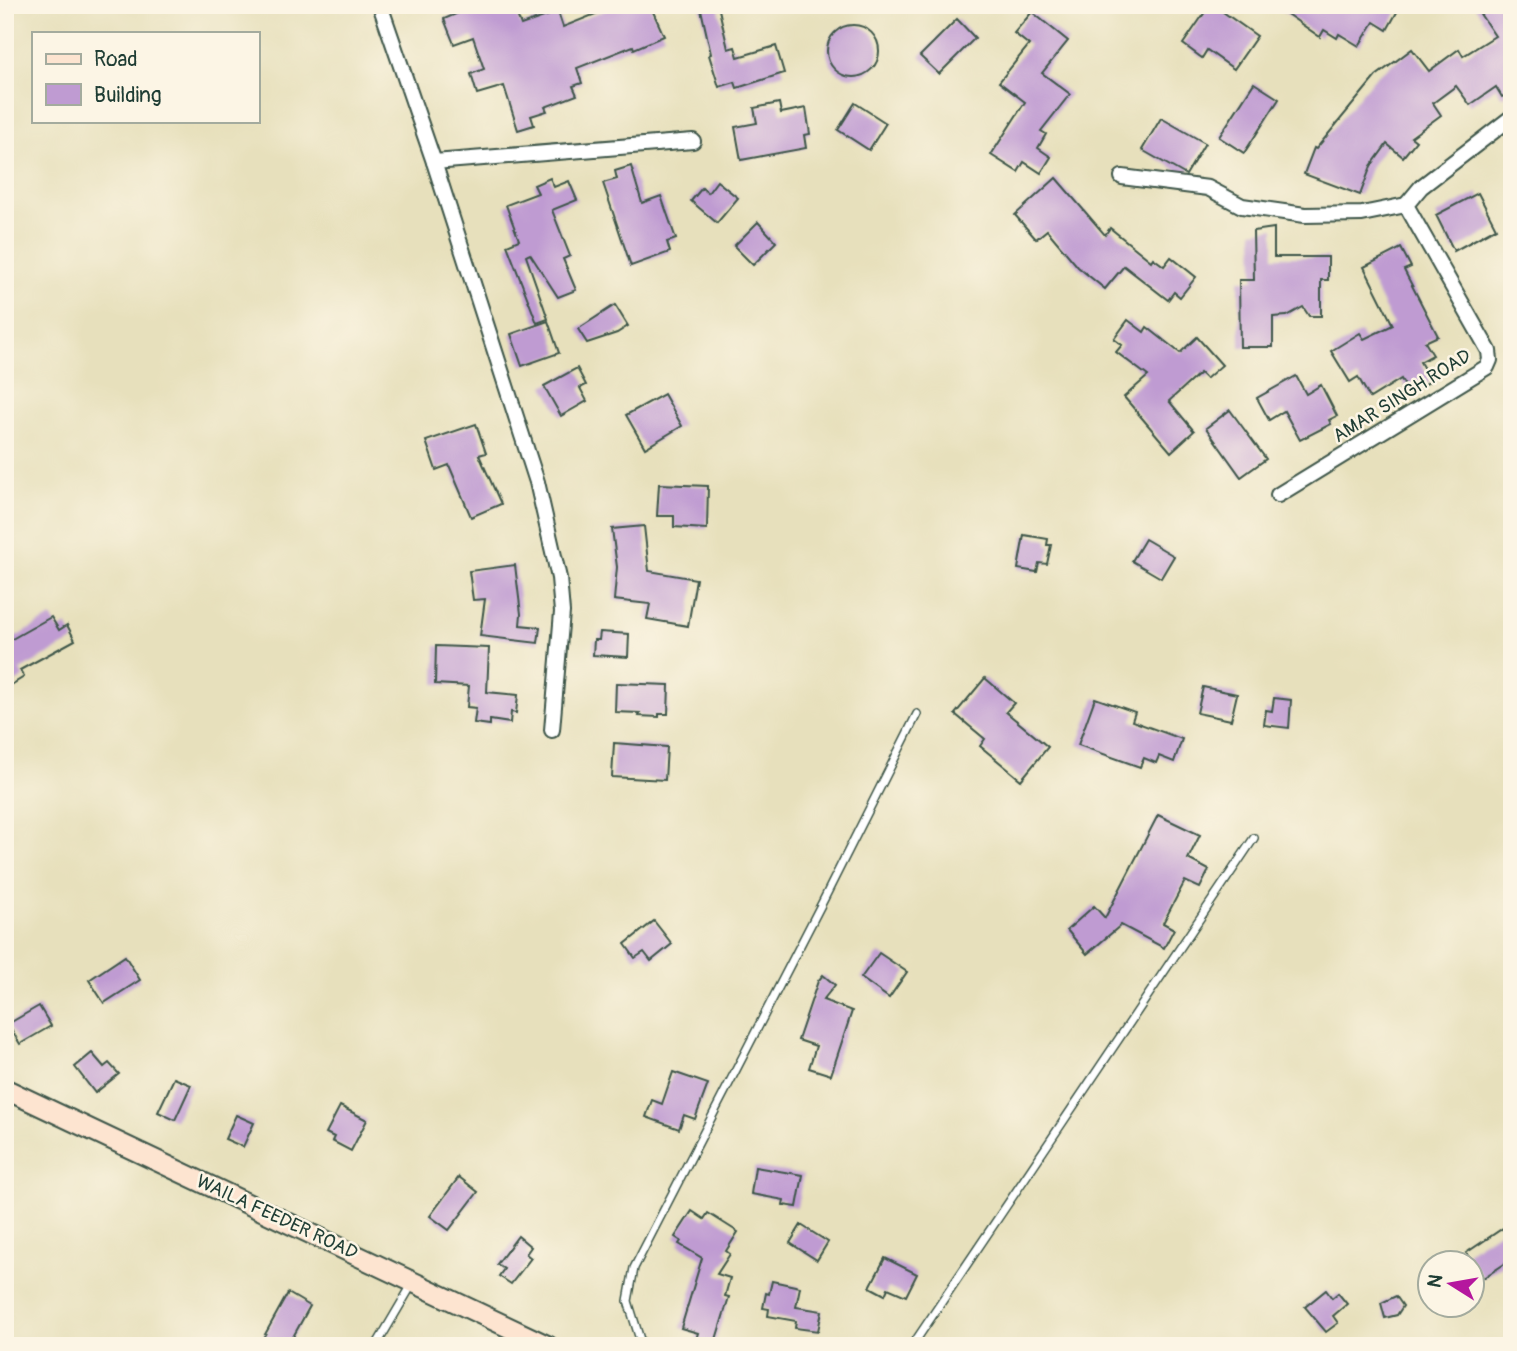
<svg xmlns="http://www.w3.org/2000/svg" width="1517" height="1351" font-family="Pangolin,sans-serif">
	<rect width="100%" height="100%" fill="#fcf5e5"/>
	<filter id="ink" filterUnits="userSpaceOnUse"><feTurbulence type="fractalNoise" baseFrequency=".0143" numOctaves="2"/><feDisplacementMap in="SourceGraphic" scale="14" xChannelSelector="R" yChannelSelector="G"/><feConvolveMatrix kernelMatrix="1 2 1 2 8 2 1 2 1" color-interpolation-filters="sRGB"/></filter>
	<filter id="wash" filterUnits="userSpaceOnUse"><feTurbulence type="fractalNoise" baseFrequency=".00686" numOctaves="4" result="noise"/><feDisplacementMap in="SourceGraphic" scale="28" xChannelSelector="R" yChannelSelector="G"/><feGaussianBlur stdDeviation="1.57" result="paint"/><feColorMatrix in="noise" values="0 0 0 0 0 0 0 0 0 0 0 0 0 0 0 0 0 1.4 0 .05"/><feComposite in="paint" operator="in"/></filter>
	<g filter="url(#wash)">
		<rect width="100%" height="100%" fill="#e7e0bc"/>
		<g id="blocks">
			<g fill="#bf9bd2">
				<path d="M477,5H513L521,25L558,12L563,27L618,5H650L664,36L634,49L633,46L577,68L582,83L573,86L577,95L545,107L547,111L531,116L534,125L518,130L504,86L477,94L471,74L484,69L473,37L454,44L444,19Z"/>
				<path d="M700,5H718L728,49L735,47L738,57L776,46L784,73L737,88L735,82L719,87L709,55L711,54Z"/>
				<path d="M1210,5H1213L1257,36L1234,69L1207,50L1202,58L1183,44Z"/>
				<path d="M1274,5H1304L1312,11L1316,5H1401L1387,30L1374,22L1359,46L1339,34L1337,38L1324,30L1320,37Z"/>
				<path d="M1474,5H1512V91L1502,97L1496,87L1470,105L1456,86L1433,103L1441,115L1411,137L1416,141L1403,157L1387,144L1371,166L1360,195L1304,174L1314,148L1316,149L1376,76L1412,49L1429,71L1459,49L1463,56L1495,36Z"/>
				<path d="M1032,12L1068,41L1042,73L1070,94L1041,131L1046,134L1038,148L1051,157L1041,173L1024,162L1018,172L991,155L1025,102L999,82L1029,45L1014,33Z"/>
				<path d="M957,19L975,38L939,74L920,56Z"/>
				<circle cx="853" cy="51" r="26"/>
				<path d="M1254,83L1279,99L1244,153L1219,137Z"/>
				<path d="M779,103L781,113L806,108L810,134L804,135L806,148L741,160L735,127L757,123L754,108Z"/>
				<path d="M855,103L886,123L869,150L838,130Z"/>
				<path d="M1161,118L1205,143L1186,175L1142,150Z"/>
				<path d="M631,166L642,203L661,196L676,239L667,242L670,252L631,266L603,183L617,179L615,171Z"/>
				<path d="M550,178L554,187L569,181L577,200L552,210L570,256L563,259L576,290L558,297L530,254L526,256L548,319L537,323L507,245L519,240L506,205L538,193L534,185Z"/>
				<path d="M1056,178L1105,235L1110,228L1151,261L1153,258L1164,266L1171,257L1196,277L1180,297L1174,292L1168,300L1124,266L1105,289L1078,267L1047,230L1036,239L1015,215Z"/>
				<path d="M717,181L738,198L717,223L691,201L702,188L708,193Z"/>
				<path d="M1478,193L1496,228L1454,251L1436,215Z"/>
				<path d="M758,222L776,242L753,265L734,246Z"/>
				<path d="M1274,228V257H1328V280H1321V316H1309L1303,307L1287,316L1273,317V347H1240L1239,280H1254L1253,231Z"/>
				<path d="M1401,248L1411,267L1404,270L1438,336L1425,342L1433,355L1420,362L1431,381L1409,393L1401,379L1370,398L1358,377L1350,382L1331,351L1360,333L1364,339L1393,325L1364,267Z"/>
				<path d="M615,305L628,326L617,333L587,343L578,329Z"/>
				<path d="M1128,320L1144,332L1147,327L1180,353L1197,337L1222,365L1206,379L1200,373L1169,401L1194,431L1171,452L1124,397L1148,376L1116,352L1122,345L1114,339Z"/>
				<path d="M548,321L559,353L522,366L511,334Z"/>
				<path d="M577,368L586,385L580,388L587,401L561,416L544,386Z"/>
				<path d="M1296,376L1306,394L1321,385L1337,416L1329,420L1331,424L1300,440L1284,411L1269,420L1257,398Z"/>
				<path d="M664,394L682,426L645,448L626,415Z"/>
				<path d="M1230,410L1266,459L1241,477L1206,428Z"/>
				<path d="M476,424L486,453L479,455L501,504L471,517L449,465L436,470L426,441Z"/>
				<path d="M659,484L708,486L707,529L674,527V516H657Z"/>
				<path d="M644,526L649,571L696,579L688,626L647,619L650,604L614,600L617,567L612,529Z"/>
				<path d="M1024,535L1048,539L1047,545H1051L1047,564L1039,563L1037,572L1018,569Z"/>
				<path d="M1145,539L1174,556L1161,578L1132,561Z"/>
				<path d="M515,565L521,614L520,625L540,627L538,643L480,636L485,599L473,600L469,571Z"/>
				<path d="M51,617L59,630L67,625L75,640L20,670L24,677L11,685L7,678L5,679V643Z"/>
				<path d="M600,632L629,634L628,657L593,655L594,640H599Z"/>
				<path d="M436,646L489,648L487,692L518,695L516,713L511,712L510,723L490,720V725L474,723L476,708L467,707L469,686L435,684Z"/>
				<path d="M985,678L1014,703L1006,712L1048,747L1021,780L980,746L985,739L955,714Z"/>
				<path d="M616,683L669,685L668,714H659V717L639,716L640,713L615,712Z"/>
				<path d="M1203,687L1237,694L1231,720L1197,713Z"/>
				<path d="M1095,698L1135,712L1132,721L1182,739L1174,762L1159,756L1156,763L1144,758L1140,767L1078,745Z"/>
				<path d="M1274,698L1291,700L1289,728L1264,725L1266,710L1272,711Z"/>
				<path d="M614,743L667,747L665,780L612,777Z"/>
				<path d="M1158,815L1200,835L1188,859L1209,870L1200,888L1185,881L1163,923L1174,929L1164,948L1121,925L1087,954L1067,930L1094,906L1105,918Z"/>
				<path d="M654,921L672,944L651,961L644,952L635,958L625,944Z"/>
				<path d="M879,953L907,972L889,998L861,978Z"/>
				<path d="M125,956L140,980L104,1003L89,980Z"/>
				<path d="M823,975L835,985L823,1000L852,1011L831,1075L809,1068L816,1046L798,1040L818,981Z"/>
				<path d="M39,1006L51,1026L20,1044L8,1024Z"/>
				<path d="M92,1053L104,1067L109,1063L119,1074L95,1093L75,1067Z"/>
				<path d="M673,1072L708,1084L695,1119L684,1115L679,1129L646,1117L652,1100L662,1104Z"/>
				<path d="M174,1078L191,1085L175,1120L158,1112Z"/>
				<path d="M340,1106L367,1120L351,1151L332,1141L334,1137L326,1133Z"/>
				<path d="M236,1115L254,1123L243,1147L225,1139Z"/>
				<path d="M755,1167L803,1175L797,1207L783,1205L784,1200L751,1194Z"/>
				<path d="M459,1177L478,1192L449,1230L430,1216Z"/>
				<path d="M692,1211L704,1219L708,1213L738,1232L726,1251L730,1254L717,1274L730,1278L725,1296L729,1297L714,1346H694L698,1333L681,1328L702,1258L679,1244L681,1241L675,1237Z"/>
				<path d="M1512,1222V1259L1483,1278L1466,1253Z"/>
				<path d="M801,1225L828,1242L817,1260L790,1243Z"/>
				<path d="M518,1236L531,1247L526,1254L531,1258L511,1284L499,1276L504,1269L497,1264Z"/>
				<path d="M885,1258L917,1274L906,1296L888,1288L885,1295L870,1287Z"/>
				<path d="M772,1281L800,1287L796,1307L822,1311L818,1331L795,1328L796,1321L768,1316L769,1309L763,1308L766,1293L769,1294Z"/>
				<path d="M1326,1290L1332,1298L1338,1293L1347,1304L1333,1316L1338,1323L1326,1332L1305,1307Z"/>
				<path d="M288,1293L310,1306L288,1346H277L263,1338Z"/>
				<path d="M1396,1296L1403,1306L1397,1315L1385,1318L1381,1303Z"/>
			</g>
		</g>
	</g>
	<g filter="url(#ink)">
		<use href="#blocks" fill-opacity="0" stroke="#3d5548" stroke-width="2"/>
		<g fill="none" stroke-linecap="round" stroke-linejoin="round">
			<g stroke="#3d5548" stroke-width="10">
				<g id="lane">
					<path d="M376,1346L413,1283"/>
					<path d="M642,1346L628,1301L634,1268L824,899L917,714"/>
					<path d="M912,1346L1254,838"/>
				</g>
			</g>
			<g stroke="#3d5548" stroke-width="18">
				<g id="street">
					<path d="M380,5L434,162L537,482L559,578L562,612L552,730"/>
					<path d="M434,162L693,141"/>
					<path d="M1122,177L1208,188L1242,206L1305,215L1362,214L1406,205"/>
					<path d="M1278,495L1487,367L1490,360L1489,351L1406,205L1421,187L1512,117"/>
				</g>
			</g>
			<g stroke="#3d5548" stroke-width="23">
				<path id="secondary" d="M5,1089L548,1346"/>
			</g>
			<use href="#lane" stroke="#fff" stroke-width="7"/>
			<use href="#street" stroke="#fff" stroke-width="14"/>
			<use href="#secondary" stroke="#fde4d0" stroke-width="19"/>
		</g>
	</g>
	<g text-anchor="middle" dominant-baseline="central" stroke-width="5" stroke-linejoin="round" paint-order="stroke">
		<g font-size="19" fill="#1f3d34" stroke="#fcf5e5">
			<text transform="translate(1402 396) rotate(-32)">AMAR SINGH ROAD</text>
			<text transform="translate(277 1217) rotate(25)">WAILA FEEDER ROAD</text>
		</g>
	</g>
	<rect width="1517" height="1351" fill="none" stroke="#fcf5e5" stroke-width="28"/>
	<rect x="32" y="32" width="228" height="91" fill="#fcf5e5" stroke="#a4ab9e" stroke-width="2"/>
	<rect x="46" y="54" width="35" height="10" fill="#fde4d0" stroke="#a4ab9e" stroke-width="2"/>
	<text x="94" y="66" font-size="21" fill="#1f3d34">Road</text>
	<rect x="46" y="84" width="35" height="21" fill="#bf9bd2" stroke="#a4ab9e" stroke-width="2"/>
	<text x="94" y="102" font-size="21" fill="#1f3d34">Building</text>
	<g transform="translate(1451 1284) rotate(281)"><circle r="33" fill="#fcf5e5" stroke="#a4ab9e" stroke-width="2"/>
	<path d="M0-5L12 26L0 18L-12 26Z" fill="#b5179e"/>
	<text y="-10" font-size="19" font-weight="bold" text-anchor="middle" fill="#1f3d34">N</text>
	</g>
</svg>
